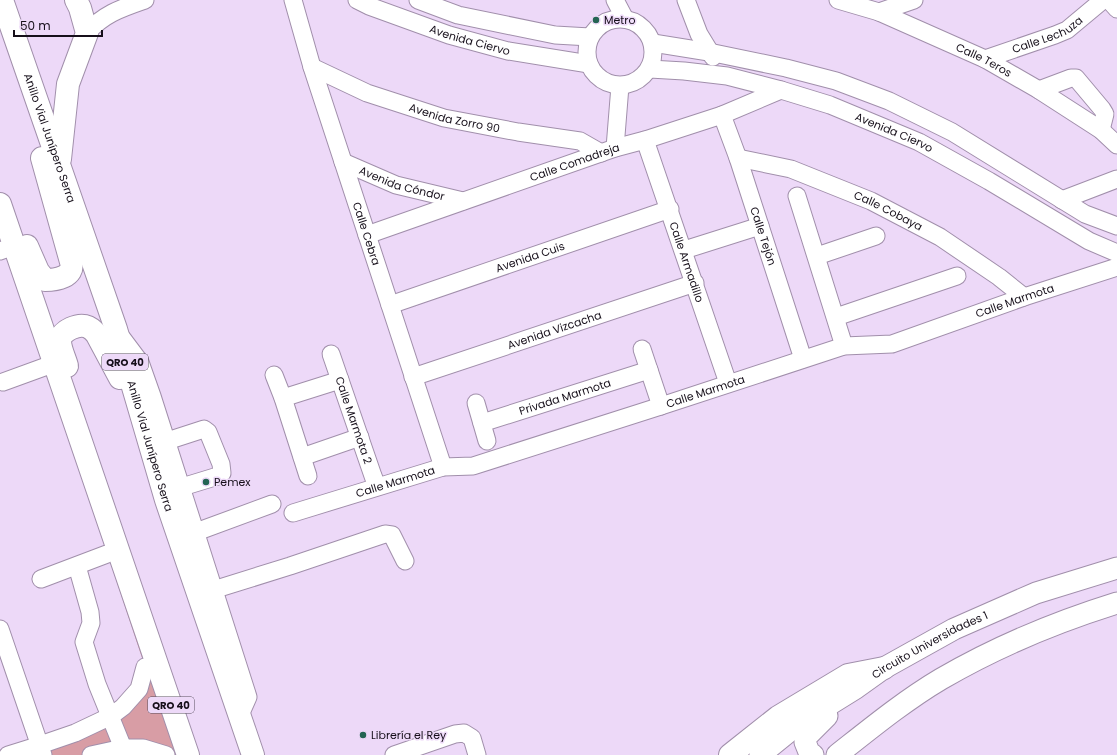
<svg xmlns="http://www.w3.org/2000/svg" width="1117" height="755" font-family="Poppins,sans-serif">
	<rect width="100%" height="100%" fill="#edd9f8"/>
	<path fill="#d89da5" d="M64,423L188,755H8L111,716L145,667Z"/>
	<g fill="none" stroke-linecap="round" stroke-linejoin="round">
		<g stroke="#a18fab" stroke-width="19">
			<g id="minor">
				<path id="s1" d="M293,0L312,67L443,467"/>
				<path id="s2" d="M357,0L369,6L449,35L508,51L589,64"/>
				<path d="M418,0L458,15L555,35L590,37"/>
				<path d="M615,0L625,19"/>
				<path d="M686,0L699,34L713,57"/>
				<path id="s3" d="M838,0L879,12L985,59L1039,90L1101,130L1117,145"/>
				<path d="M1109,0L1117,9"/>
				<path d="M879,12L914,0"/>
				<circle cx="620" cy="52" r="33"/>
				<path d="M87,33C103,14 122,8 145,0"/>
				<path d="M653,43L709,52L786,68L836,81L889,101L952,132L1085,214L1117,226"/>
				<path id="s4" d="M985,59L1055,35L1067,30L1103,0"/>
				<path id="s5" d="M312,67L367,93L444,118L518,132L580,141L601,153"/>
				<path id="s6" d="M650,69L684,71L727,76L781,90L830,105L919,142L989,181L1089,241L1117,253"/>
				<path d="M1039,90L1071,78H1076L1102,109L1105,114L1101,130"/>
				<path id="s7" d="M722,115L738,158L803,359"/>
				<path id="s8" d="M645,140L728,383"/>
				<path d="M615,148L620,86"/>
				<path id="s9" d="M738,158L791,169L871,201L940,237L999,277L1024,297"/>
				<path id="s10" d="M343,162L396,185L463,201"/>
				<path d="M797,196L844,346"/>
				<path d="M1062,200L1117,179"/>
				<path id="s11" d="M367,235L615,148L645,140L722,115L781,90"/>
				<path d="M684,250L760,226"/>
				<path d="M0,251L14,246"/>
				<path d="M817,256L876,236"/>
				<path id="s12" d="M390,305L670,209"/>
				<path d="M836,317L957,276"/>
				<path d="M122,338L140,362L152,396L248,697L240,715"/>
				<path d="M642,349L661,406"/>
				<path id="s13" d="M331,354L373,476L377,486"/>
				<path d="M274,375L283,398L308,476"/>
				<path id="s14" d="M413,377L695,283"/>
				<path d="M3,382L47,366"/>
				<path d="M283,398L340,380"/>
				<path d="M476,403L487,441"/>
				<path id="s15" d="M482,423L649,370"/>
				<path d="M167,441L204,429L208,432L221,464L222,473L218,476L182,487"/>
				<path d="M302,457L360,437"/>
				<path id="s16" d="M293,513L443,467L473,466L661,406L844,346L892,344L1024,297L1117,267"/>
				<path d="M196,532L272,504"/>
				<path d="M77,566L90,612L91,623L84,642L97,684L123,748"/>
				<path d="M41,579L107,554"/>
				<path d="M213,590L290,566L385,534L392,535L405,561"/>
				<path d="M0,629L43,755"/>
				<path d="M8,755L40,745L75,733L111,716L123,707L139,689L145,667"/>
				<path d="M91,755L123,748H143L166,755"/>
				<path d="M394,755L455,734L464,733L472,738L477,755"/>
			</g>
		</g>
		<g stroke="#a18fab" stroke-width="23">
			<g id="major">
				<path id="s17" d="M760,755L798,724L856,688L884,668L954,629L1036,593L1117,568"/>
				<path d="M813,755L809,752L805,742L807,736L827,716"/>
				<path d="M837,755C870,729 904,701 941,679C996,647 1056,622 1117,603"/>
			</g>
		</g>
		<g stroke="#a18fab" stroke-width="24">
			<g id="highway">
				<path id="s18" d="M2,0L116,329L166,500L253,755"/>
				<path d="M60,159L68,84L87,33L80,8L76,0"/>
				<path d="M0,204L188,755"/>
				<path d="M27,246L38,271L45,280C56,280 75,277 71,262L42,158"/>
				<path d="M67,366C65,358 60,349 60,341C61,330 79,323 88,327C92,329 95,332 97,335L120,378"/>
				<path d="M730,755L778,717L848,675L884,668"/>
			</g>
		</g>
		<use href="#minor" stroke="#fff" stroke-width="17"/>
		<use href="#major" stroke="#fff" stroke-width="21"/>
		<use href="#highway" stroke="#fff" stroke-width="22"/>
	</g>
	<g fill="#246453" stroke="#edd9f8" stroke-width="1.5">
		<circle cx="596" cy="20" r="4"/>
		<circle cx="206" cy="482" r="4"/>
		<circle cx="363" cy="735" r="4"/>
	</g>
	<g text-anchor="middle" dominant-baseline="central" stroke-width="3" stroke-linejoin="round" paint-order="stroke">
		<g fill="#edd9f8" stroke="#564c5d" stroke-width="1">
			<rect x="102" y="354" width="46" height="16" rx="3"/>
			<rect x="148" y="697" width="46" height="16" rx="3"/>
		</g>
		<g font-size="10" font-weight="bold" fill="#160f1a">
			<text x="125" y="362">QRO 40</text>
			<text x="171" y="705">QRO 40</text>
		</g>
		<g font-size="11" fill="#160f1a" stroke="#edd9f8" text-anchor="start">
			<text x="604" y="20">Metro</text>
			<text x="214" y="482">Pemex</text>
			<text x="371" y="735">Librería el Rey</text>
		</g>
		<g font-size="11" fill="#160f1a" stroke="#edd9f8">
			<text stroke="none"><textPath href="#s4" startOffset="67">Calle Lechuza</textPath></text>
			<text stroke="none"><textPath href="#s2" startOffset="120">Avenida Ciervo</textPath></text>
			<text stroke="none"><textPath href="#s3" startOffset="158">Calle Teros</textPath></text>
			<text stroke="none"><textPath href="#s5" startOffset="152">Avenida Zorro 90</textPath></text>
			<text stroke="none"><textPath href="#s6" startOffset="254">Avenida Ciervo</textPath></text>
			<text stroke="none"><textPath href="#s18" startOffset="146">Anillo Vial Junípero Serra</textPath></text>
			<text stroke="none"><textPath href="#s11" startOffset="220">Calle Comadreja</textPath></text>
			<text stroke="none"><textPath href="#s10" startOffset="63">Avenida Cóndor</textPath></text>
			<text stroke="none"><textPath href="#s9" startOffset="160">Calle Cobaya</textPath></text>
			<text stroke="none"><textPath href="#s1" startOffset="245">Calle Cebra</textPath></text>
			<text stroke="none"><textPath href="#s7" startOffset="128">Calle Tejón</textPath></text>
			<text stroke="none"><textPath href="#s12" startOffset="148">Avenida Cuis</textPath></text>
			<text stroke="none"><textPath href="#s8" startOffset="129">Calle Armadillo</textPath></text>
			<text stroke="none"><textPath href="#s16" startOffset="755">Calle Marmota</textPath></text>
			<text stroke="none"><textPath href="#s14" startOffset="149">Avenida Vizcacha</textPath></text>
			<text stroke="none"><textPath href="#s16" startOffset="431">Calle Marmota</textPath></text>
			<text stroke="none"><textPath href="#s15" startOffset="87">Privada Marmota</textPath></text>
			<text stroke="none"><textPath href="#s13" startOffset="70">Calle Marmota 2</textPath></text>
			<text stroke="none"><textPath href="#s18" startOffset="470">Anillo Vial Junípero Serra</textPath></text>
			<text stroke="none"><textPath href="#s16" startOffset="107">Calle Marmota</textPath></text>
			<text stroke="none"><textPath href="#s17" startOffset="203">Circuito Universidades 1</textPath></text>
		</g>
	</g>
	<path d="M14 30v6h88v-6" fill="none" stroke="#160f1a" stroke-width="2"/>
	<text x="20" y="30" font-size="12" fill="#160f1a" stroke="#edd9f8" stroke-width="3" paint-order="stroke">50 m</text>
</svg>
